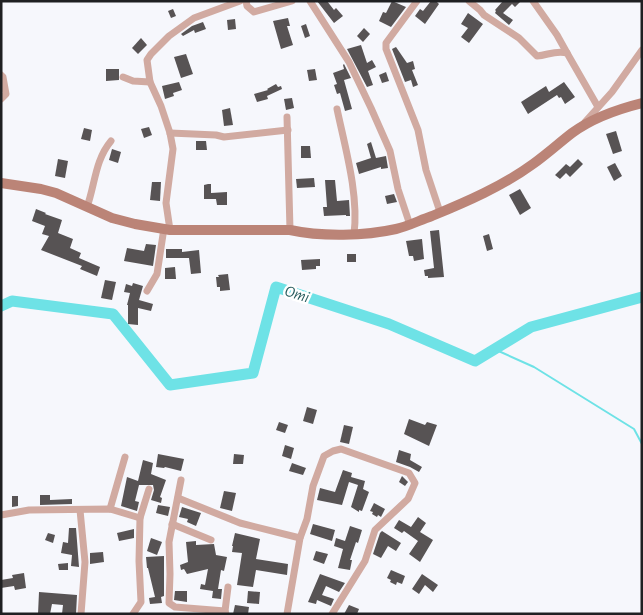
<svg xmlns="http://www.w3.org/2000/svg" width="643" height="615" font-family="'Alegreya Sans',sans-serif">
	<rect width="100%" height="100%" fill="#f6f7fc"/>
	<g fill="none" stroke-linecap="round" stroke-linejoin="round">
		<path stroke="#6ee2e6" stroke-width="2" d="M494,349L534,367L634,429L642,444"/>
		<path stroke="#6ee2e6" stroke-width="11" d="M1,306L12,301L113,314L170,385L253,373L276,287L389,324L475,361L531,327L642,297"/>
	</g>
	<g fill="#575354">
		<path d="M317,1H327L334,10L336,8L343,16L334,23Z"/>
		<path d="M392,1L406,7L391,27L379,21L383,12L386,13Z"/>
		<path d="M431,1H436L439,4L425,24L415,16L420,9L423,11Z"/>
		<path d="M503,1H521L515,7L512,4L503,13L513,20L509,25L495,13L496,11L495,10Z"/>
		<path d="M173,9L176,16L171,18L168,11Z"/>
		<path d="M468,13L483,24L469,43L461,37L468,28L461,24Z"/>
		<path d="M288,18L290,26H287L293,45L281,49L273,21Z"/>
		<path d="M235,19L236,29L228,30L227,20Z"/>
		<path d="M203,22L206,29L195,33L194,30L183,36L181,34L192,26Z"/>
		<path d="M306,24L310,36L305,38L301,26Z"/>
		<path d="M364,28L370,34L363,42L357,36Z"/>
		<path d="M141,38L147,45L138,54L132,48Z"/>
		<path d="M361,45L367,63L372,60L376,67L368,71L373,85L367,87L347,49Z"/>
		<path d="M396,47L407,63L413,61L415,69L412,70L418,85L413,87L411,80L405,82L392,49Z"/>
		<path d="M186,54L193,74L181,78L174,57Z"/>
		<path d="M344,64L351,78L344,80L352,109L345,111L340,93L337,94L334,85L337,84L333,73L344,69L343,65Z"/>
		<path d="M106,69H119V80L106,81Z"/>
		<path d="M315,69L317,80L309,81L307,70Z"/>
		<path d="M386,72L389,81L382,83L379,75Z"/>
		<path d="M179,82L182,90L173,93L174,96L165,99L162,86Z"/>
		<path d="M564,82L575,97L565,104L561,97L559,98L557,95L528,114L521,102L546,86L549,92Z"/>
		<path d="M276,84L278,87L281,86L282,89L267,96L268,99L257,102L254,94L268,90L267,89Z"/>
		<path d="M292,98L294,108L286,110L284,99Z"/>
		<path d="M230,108L233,125L224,126L222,110Z"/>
		<path d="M149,127L152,135L144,138L141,129Z"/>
		<path d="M84,128L92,130L90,141L81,139Z"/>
		<path d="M616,131L622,151L613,154L606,134Z"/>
		<path d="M196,141H206L207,150H196Z"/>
		<path d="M371,142L376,158L386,156L388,168L381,169V167L359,174L356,163L371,158L367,144Z"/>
		<path d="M301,146H310L311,158H301Z"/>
		<path d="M112,149L121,152L118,163L109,160Z"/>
		<path d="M58,159L68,161L65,178L55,176Z"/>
		<path d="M578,159L583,164L570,177L566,173L560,179L555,175L566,164L570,167Z"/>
		<path d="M615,163L622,176L614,181L607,167Z"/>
		<path d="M314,178L315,187L297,188L296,179Z"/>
		<path d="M325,180H335L337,201L349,200L350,216H346V215L324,216L323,207H327Z"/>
		<path d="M152,182H161L160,201L150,200Z"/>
		<path d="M208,184H211V193L227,192V205H217L216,199H204V185Z"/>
		<path d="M520,189L531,208L520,215L509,195Z"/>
		<path d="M394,194L397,202L387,204L385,196Z"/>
		<path d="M36,209L46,213L45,214L62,220L58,233L73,239L70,248L81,253L79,258L100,267L97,276L80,269L82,266L41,250L49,236L42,234L45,226L32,221Z"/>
		<path d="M439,230L444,277L428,278V276H425L424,270L434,268L430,231Z"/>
		<path d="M489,234L493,249L487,251L483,236Z"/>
		<path d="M422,239L424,259L414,261L413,256H409L406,241Z"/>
		<path d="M146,244L156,245L153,266L124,261L127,248L144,251Z"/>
		<path d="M166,249H182V252L199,250L201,273L191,274L189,258H166Z"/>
		<rect x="347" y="254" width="9" height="8"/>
		<path d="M320,259V266H316V269L302,270L301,260Z"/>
		<path d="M175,267L176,279H165V268Z"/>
		<path d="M228,274L230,290L220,291V287H217L216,277H219L218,275Z"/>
		<path d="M105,280L116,282L112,300L101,298Z"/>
		<path d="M133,283L143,286L139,300L153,304L151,311L138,308V325L128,324V305H127L130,293L124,292L126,284L132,286Z"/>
		<path d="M307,407L317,410L313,424L303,421Z"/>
		<path d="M409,419L425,425L427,422L437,425L429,446L404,434Z"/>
		<path d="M279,422L288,425L285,433L276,430Z"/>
		<path d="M344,425L353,427L349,444L340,442Z"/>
		<path d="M285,445L294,448L291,459L282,456Z"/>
		<path d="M399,450L411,454L410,460L422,467L419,472L410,467L396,462Z"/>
		<path d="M158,454L184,459L181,471L165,467L164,468L156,467Z"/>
		<path d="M234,454L244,455L243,464H233Z"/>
		<path d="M143,460L153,463L151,474L166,480L160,497L162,498L161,503L151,500L154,490L153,485H139L135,501L139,502L137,511L121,506L127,477L138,481Z"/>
		<path d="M292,463L306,468L303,475L289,471Z"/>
		<path d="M343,470L352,473L351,477L365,481L363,489L369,492L362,511L359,510V512L351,507L358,485L349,482L342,505L317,500L320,488L335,492Z"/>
		<path d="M402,476L408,482L405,486L399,482Z"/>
		<path d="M224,491L236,493L232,511L220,508Z"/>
		<path d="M40,495H50V500L72,499V504L40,505Z"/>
		<path d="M12,496H18V506L12,507Z"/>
		<path d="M374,503L385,509L381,517L378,515L377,517L372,514L373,512L370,511Z"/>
		<path d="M158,505L170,507L168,516L156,513Z"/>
		<path d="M182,507L201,513L196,526L187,522L188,519L179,517Z"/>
		<path d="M418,517L426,523L420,532L433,540L420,562L409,554L418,541L404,531L402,533L394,528L399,520L411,527Z"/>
		<path d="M313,524L335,530L332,541L310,534Z"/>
		<path d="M350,526L362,530L358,543L356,542L350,560H352L350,570L338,568L343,549L334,546L336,538L345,541Z"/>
		<path d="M69,528H76L79,567L71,566L72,555L61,553L63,542L68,543Z"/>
		<path d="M134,529V538L119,541L117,533Z"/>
		<path d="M382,531L401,543L396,551L388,546L381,558L373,554L380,533Z"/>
		<path d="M48,533L55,535L53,543L45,540Z"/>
		<path d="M235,533L260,539L256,559L288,564L287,575L256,570L253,587L237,585L242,553L232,552L233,546H232Z"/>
		<path d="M151,538L162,542L157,555L147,551Z"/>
		<path d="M196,541V545L214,544L216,555L227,557L224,571L221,570L218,589H222L221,599L212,598L213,591L200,589L201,584L205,585L208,569L187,574L184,569L181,570L180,565L188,562L186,542Z"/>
		<path d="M316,551L328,554L324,564L313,560Z"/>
		<path d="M103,552L104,562L90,564V553Z"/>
		<path d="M164,556V596L161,597L162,603L150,604L149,598L155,597L148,568H147L146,557Z"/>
		<path d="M68,563V570H59L58,564Z"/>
		<path d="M391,570L405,576L402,584L397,582L396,585L390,582L391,580L387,578Z"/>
		<path d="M24,573L26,588L15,590L14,586L1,588V580L13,578L12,575Z"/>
		<path d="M320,574L345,583L339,592L326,586L322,595L334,599L331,606L317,600L316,604L308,602Z"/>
		<path d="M422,574L438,585L433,592L425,585L419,594L412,589Z"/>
		<path d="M175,591H187V602L174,600Z"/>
		<path d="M248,591L260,592L259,604L247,603Z"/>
		<path d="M39,592L77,595L76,614H62L63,605L52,604L50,614H38Z"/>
		<path d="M235,605L249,607L248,614H233Z"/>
		<path d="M349,605L359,609L357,614H344Z"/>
	</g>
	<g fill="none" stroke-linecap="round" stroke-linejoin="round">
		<g stroke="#d1aaa1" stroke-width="7">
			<path d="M246,1L247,6L254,12L292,1"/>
			<path d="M310,1L349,62L371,108L390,151L398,189L410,225"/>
			<path d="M417,1L386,43V49L418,130L426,170L440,212"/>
			<path d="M469,1L480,10L484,15L519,38L537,56C548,55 556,50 567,53L598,107"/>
			<path d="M533,1L557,35L567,53"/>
			<path d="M1,75L3,77L6,94L1,99"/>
			<path d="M123,77L133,81L150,82"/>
			<path d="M337,109C345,147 359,195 354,234"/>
			<path d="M287,117L290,230"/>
			<path d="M585,122L612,92L642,50"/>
			<path d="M170,133L216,135L224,137L288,130"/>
			<path d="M87,207C95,185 95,160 111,141"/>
			<path d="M170,230L166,203L173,149L170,133L161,106L150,82L147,60L151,54L169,36L194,18L240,1"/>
			<path d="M147,291L157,274L164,228"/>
			<path d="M181,480L169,542L170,574L169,603L175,607L225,611L226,614"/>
			<path d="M178,498L240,523L300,538"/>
			<path d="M110,509L125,457"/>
			<path d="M80,510L85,562L81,614"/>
			<path d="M1,515L29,510L110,509L140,518"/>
			<path d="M172,524L211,540"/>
			<path d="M225,611L228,587"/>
			<path d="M133,614L141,602L139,561L140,518L149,489"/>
			<path d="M287,614L300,538L307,519L313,486L324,456L333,451L341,449L409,473L415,483L408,499L375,530L365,561L332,614"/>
		</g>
		<path stroke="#bb8477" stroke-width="10" d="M1,183L41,189L56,193L112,218L135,224L170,230H290C322,237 365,236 396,229C409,226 420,220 432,216C466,202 503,186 533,164C547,154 559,143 572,133C592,118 618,109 642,103"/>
	</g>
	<g text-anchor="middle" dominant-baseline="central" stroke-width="5" stroke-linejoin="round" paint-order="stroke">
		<g font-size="16" font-style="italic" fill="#285b5d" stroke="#fff">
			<text transform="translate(297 294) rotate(18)">Omi</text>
		</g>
	</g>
	<rect width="643" height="615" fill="none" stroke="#1f2022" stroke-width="5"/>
</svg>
